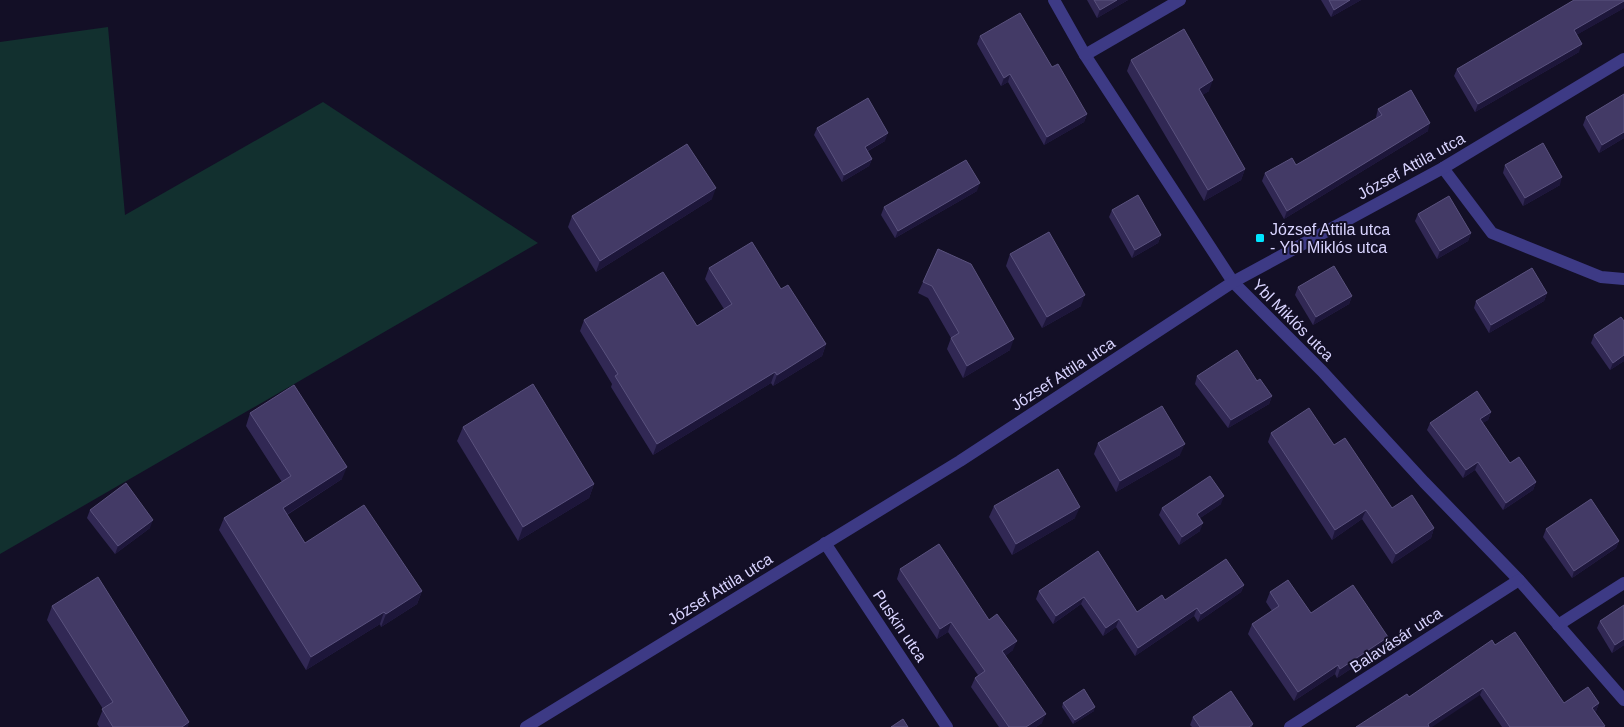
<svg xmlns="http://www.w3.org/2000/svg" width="1624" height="727" font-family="Arial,sans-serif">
	<rect width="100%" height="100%" fill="#130f26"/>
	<path fill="#12302f" d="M108,27L125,215L323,102L538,243L0,554V42Z"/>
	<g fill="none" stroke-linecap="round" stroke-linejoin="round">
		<g stroke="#3d3a85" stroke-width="12">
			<path d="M1054,0L1085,55L1233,282L1322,371L1424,482L1519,580L1624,700"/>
			<path d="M1085,55L1180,0"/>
			<path d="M1443,168L1492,233L1601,277L1624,279"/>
			<path d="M825,543L947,727"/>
			<path d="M1558,625L1624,583"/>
			<path d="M526,727L960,461L1233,282L1443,168L1624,59"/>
			<path d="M1290,727L1519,580"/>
		</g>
	</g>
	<g fill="#312854">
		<path d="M1087,0H1128L1097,18Z"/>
		<path d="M1321,0H1361L1331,17Z"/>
		<path d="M1624,8L1576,35L1579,52L1475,112L1454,76L1457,69Z"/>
		<path d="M980,36L1052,67L1087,114L1084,122L1044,145L1008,82L1001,86L977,44Z"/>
		<path d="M1131,60L1209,91L1202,95L1245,169L1241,180L1204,201L1127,71Z"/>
		<path d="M1624,94V138L1599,153L1583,125L1586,117Z"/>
		<path d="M1378,109L1428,131L1284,219L1262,181L1265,173L1296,165L1377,119L1376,117Z"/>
		<path d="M817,128L885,141L868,151L872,159L869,166L842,182L814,135Z"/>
		<path d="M1505,165L1560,185L1523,206L1503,173Z"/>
		<path d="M977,191L895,238L881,215L884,207Z"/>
		<path d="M712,199L596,272L568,227L572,216Z"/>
		<path d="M1112,210L1161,235L1158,243L1132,258L1109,217Z"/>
		<path d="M1418,214L1471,233L1468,241L1437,259L1415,221Z"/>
		<path d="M938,249L1010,350L963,378L947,349L951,338L928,298L918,293Z"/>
		<path d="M1010,254L1081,306L1042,328L1006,266Z"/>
		<path d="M709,268L781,289L826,344L822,356L773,386L771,383L653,455L611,387L612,384L580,331L584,320L697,326L724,309L705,279Z"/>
		<path d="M1298,287L1352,296L1349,304L1313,325L1295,295Z"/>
		<path d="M1547,293L1544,301L1489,333L1474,308L1476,301Z"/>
		<path d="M1594,335L1624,361L1610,370L1591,343Z"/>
		<path d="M1197,376L1257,381L1272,396L1269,404L1228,428L1195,384Z"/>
		<path d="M1491,412L1488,420L1482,423L1510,463L1536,482L1533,490L1503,510L1475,470L1463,478L1427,430L1430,423Z"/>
		<path d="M250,413L342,479L287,515L305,543L422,591L417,604L381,627L380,624L306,670L219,530L224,518L282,482L246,426Z"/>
		<path d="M463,427L594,484L589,498L518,541L457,441Z"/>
		<path d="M1271,433L1334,445L1392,508L1434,528L1431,538L1392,564L1362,519L1332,540L1268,442Z"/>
		<path d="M1098,443L1180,455L1116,492L1094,454Z"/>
		<path d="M1221,504L1200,518V531L1179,545L1159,515L1162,508Z"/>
		<path d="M994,506L1075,518L1012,555L989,517Z"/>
		<path d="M90,510L150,528L115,554L87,518Z"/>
		<path d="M1546,529L1619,541L1616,548L1572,578L1543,537Z"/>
		<path d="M1098,551L1137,612L1165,600L1244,585L1241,592L1198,622L1194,616L1135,656L1116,627L1103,636L1081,604L1053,624L1036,599L1039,591Z"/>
		<path d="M900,569L989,620L1013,650L1005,656L1042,723L1036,727H999L971,687L975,678L978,675L948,632L937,639L897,579Z"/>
		<path d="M1270,592L1311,613L1385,646L1337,678L1335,674L1294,701L1248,634L1252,624L1272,611L1266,602Z"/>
		<path d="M1624,605V645L1612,653L1597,628L1600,621Z"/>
		<path d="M52,606L188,727H99L97,724L103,709L47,620Z"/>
		<path d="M1495,645L1564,703H1599L1596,711L1595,712L1605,726L1604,727H1502L1480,695L1409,697Z"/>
		<path d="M1063,703L1094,711L1073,724L1062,707Z"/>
		<path d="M1193,717L1253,724L1252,727H1192L1190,725Z"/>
	</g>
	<g fill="#1d163a">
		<path d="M1117,0H1128L1097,18L1100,10Z"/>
		<path d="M1350,0H1361L1331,17L1334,10Z"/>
		<path d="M1624,1V8L1571,38L1574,30Z"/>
		<path d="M1582,44L1579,52L1475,112L1478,104Z"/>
		<path d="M1010,74L1008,82L1001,86L1004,78Z"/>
		<path d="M1213,80L1209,91L1195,100L1199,89Z"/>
		<path d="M1087,114L1084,122L1044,145L1047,137Z"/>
		<path d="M1430,123L1428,131L1284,219L1287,211Z"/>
		<path d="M1624,132V138L1599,153L1602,145Z"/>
		<path d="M888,133L885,141L862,154L865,147Z"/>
		<path d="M872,159L869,166L842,182L844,175Z"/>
		<path d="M1245,169L1241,180L1204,201L1208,190Z"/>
		<path d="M1562,177L1560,185L1523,206L1525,198Z"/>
		<path d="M980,183L977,191L895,238L898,231Z"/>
		<path d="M716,188L712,199L596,272L600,261Z"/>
		<path d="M1471,233L1468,241L1437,259L1440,251Z"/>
		<path d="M1161,235L1158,243L1132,258L1135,250Z"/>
		<path d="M1547,293L1544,301L1489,333L1491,325Z"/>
		<path d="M1085,295L1081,306L1042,328L1047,317Z"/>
		<path d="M1352,296L1349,304L1313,325L1316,317Z"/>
		<path d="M1014,339L1010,350L963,378L967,366Z"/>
		<path d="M826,344L822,356L773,386L777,375Z"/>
		<path d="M1624,355V361L1610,370L1613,363Z"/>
		<path d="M775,372L771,383L653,455L657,444Z"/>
		<path d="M1272,396L1269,404L1228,428L1231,420Z"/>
		<path d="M1491,412L1488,420L1477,427L1480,419Z"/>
		<path d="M1185,444L1180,455L1116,492L1120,481Z"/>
		<path d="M1478,462L1475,470L1463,478L1466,470Z"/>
		<path d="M347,467L342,479L278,520L283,508Z"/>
		<path d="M1536,482L1533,490L1503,510L1506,503Z"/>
		<path d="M594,484L589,498L518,541L523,527Z"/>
		<path d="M1224,496L1221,504L1194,522L1197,514Z"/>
		<path d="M1080,507L1075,518L1012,555L1016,544Z"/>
		<path d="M1366,510L1362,519L1332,540L1335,530Z"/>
		<path d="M153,520L150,528L115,554L118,546Z"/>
		<path d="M1203,523L1200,531L1179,545L1182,537Z"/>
		<path d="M1434,528L1431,538L1392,564L1396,554Z"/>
		<path d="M1619,541L1616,548L1572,578L1574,571Z"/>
		<path d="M1244,585L1241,592L1198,622L1201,614Z"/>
		<path d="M422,591L417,604L381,627L386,614Z"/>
		<path d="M1084,597L1081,604L1053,624L1056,616Z"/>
		<path d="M1197,608L1194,616L1135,656L1138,648Z"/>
		<path d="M384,612L380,624L306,670L311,657Z"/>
		<path d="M1119,619L1116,627L1103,636L1106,628Z"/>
		<path d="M951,622L948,632L937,639L940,629Z"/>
		<path d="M1388,637L1385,646L1337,678L1340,669Z"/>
		<path d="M1624,639V645L1612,653L1615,645Z"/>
		<path d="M1017,641L1013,650L999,661L1002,651Z"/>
		<path d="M1338,665L1335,674L1294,701L1298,692Z"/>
		<path d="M1483,688L1480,695L1432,727H1427L1428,724Z"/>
		<path d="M1599,703L1596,711L1590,715L1592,708Z"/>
		<path d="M1095,707L1094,711L1073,724L1075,720Z"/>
		<path d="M1046,714L1042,723L1036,727H1026Z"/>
		<path d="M189,722L188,727H182Z"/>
	</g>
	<g fill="#433a66" stroke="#5a527e">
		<path d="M1094,0H1117L1100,10Z"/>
		<path d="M1329,0H1350L1334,10Z"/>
		<path d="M1574,0H1624V1L1574,30L1582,44L1478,104L1457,69Z"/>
		<path d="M1020,13L1052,67L1058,64L1087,114L1047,137L1010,74L1004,78L980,36Z"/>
		<path d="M1184,29L1213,80L1199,89L1245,169L1208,190L1131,60Z"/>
		<path d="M1411,90L1430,123L1287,211L1265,173L1292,158L1296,165L1382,115L1378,109Z"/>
		<path d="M1624,94V132L1602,145L1586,117Z"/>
		<path d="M868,98L888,133L865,147L872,159L844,175L817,128Z"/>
		<path d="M1543,143L1562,177L1525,198L1505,165Z"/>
		<path d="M687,144L716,188L600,261L572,216Z"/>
		<path d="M966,160L980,183L898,231L884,207Z"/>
		<path d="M1138,195L1161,235L1135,250L1112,210Z"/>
		<path d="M1449,196L1471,233L1440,251L1418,214Z"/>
		<path d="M1049,232L1085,295L1047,317L1010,254Z"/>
		<path d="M752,242L781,289L788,285L826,344L777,375L775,372L657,444L615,376L618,374L584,320L663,272L697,326L732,304L709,268Z"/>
		<path d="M938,249L971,264L1014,339L967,366L951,338L959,333L932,286L923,282Z"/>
		<path d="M1334,266L1352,296L1316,317L1298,287Z"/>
		<path d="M1532,268L1547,293L1491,325L1476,301Z"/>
		<path d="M1621,317L1624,321V355L1613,363L1594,335Z"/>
		<path d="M1237,350L1257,381L1260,379L1272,396L1231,420L1197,376Z"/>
		<path d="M533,384L594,484L523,527L463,427Z"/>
		<path d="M294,385L347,467L283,508L305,543L364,505L422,591L386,614L384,612L311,657L224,518L291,476L250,413Z"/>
		<path d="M1477,391L1491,412L1480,419L1510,463L1519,457L1536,482L1506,503L1478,462L1466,470L1430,423Z"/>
		<path d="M1162,406L1185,444L1120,481L1098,443Z"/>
		<path d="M1309,408L1334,445L1345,438L1392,508L1412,495L1434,528L1396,554L1366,510L1335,530L1271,433Z"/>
		<path d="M1058,469L1080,507L1016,544L994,506Z"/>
		<path d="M1210,476L1224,496L1197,514L1203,523L1182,537L1162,508Z"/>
		<path d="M126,483L153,520L118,546L90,510Z"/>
		<path d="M1591,499L1619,541L1574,571L1546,529Z"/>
		<path d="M939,544L989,620L997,614L1017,641L1002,651L1046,714L1026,727H1009L975,678L985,671L951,622L940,629L900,569Z"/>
		<path d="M1098,551L1137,612L1162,595L1165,600L1226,559L1244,585L1201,614L1197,608L1138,648L1119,619L1106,628L1084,597L1056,616L1039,591Z"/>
		<path d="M98,577L189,722L182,727H113L102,709L113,702L52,606Z"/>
		<path d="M1288,580L1311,613L1353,585L1388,637L1340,669L1338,665L1298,692L1252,624L1279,606L1270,592Z"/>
		<path d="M1624,605V639L1615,645L1600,621Z"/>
		<path d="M1515,632L1564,703L1588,687L1599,703L1592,708L1605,726L1603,727H1510L1483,688L1428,724L1429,727H1356L1407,694L1409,697L1492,640L1495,645Z"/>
		<path d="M1084,689L1095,707L1075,720L1063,703Z"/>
		<path d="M1231,691L1253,724L1249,727H1200L1193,717Z"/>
		<path d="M903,719L908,727H891Z"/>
	</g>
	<rect fill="#00e5ff" stroke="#130f26" stroke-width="2" x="1255" y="233" width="10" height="10" rx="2.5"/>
	<g text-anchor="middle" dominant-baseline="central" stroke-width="4" stroke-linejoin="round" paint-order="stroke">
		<g font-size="16" fill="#d9d4ff" stroke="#130f26">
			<text transform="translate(1411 166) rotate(-29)">József Attila utca</text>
			<text transform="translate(1293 320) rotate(45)">Ybl Miklós utca</text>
			<text transform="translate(1063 374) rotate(-33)">József Attila utca</text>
			<text transform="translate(720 589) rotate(-32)">József Attila utca</text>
			<text transform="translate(900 626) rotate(56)">Puskin utca</text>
			<text transform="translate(1396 640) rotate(-33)">Balavásár utca</text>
		</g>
		<g font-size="16" fill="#d9d4ff" stroke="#130f26" text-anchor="start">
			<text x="1270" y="229">József Attila utca<tspan x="1270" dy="18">- Ybl Miklós utca</tspan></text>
		</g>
	</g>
</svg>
